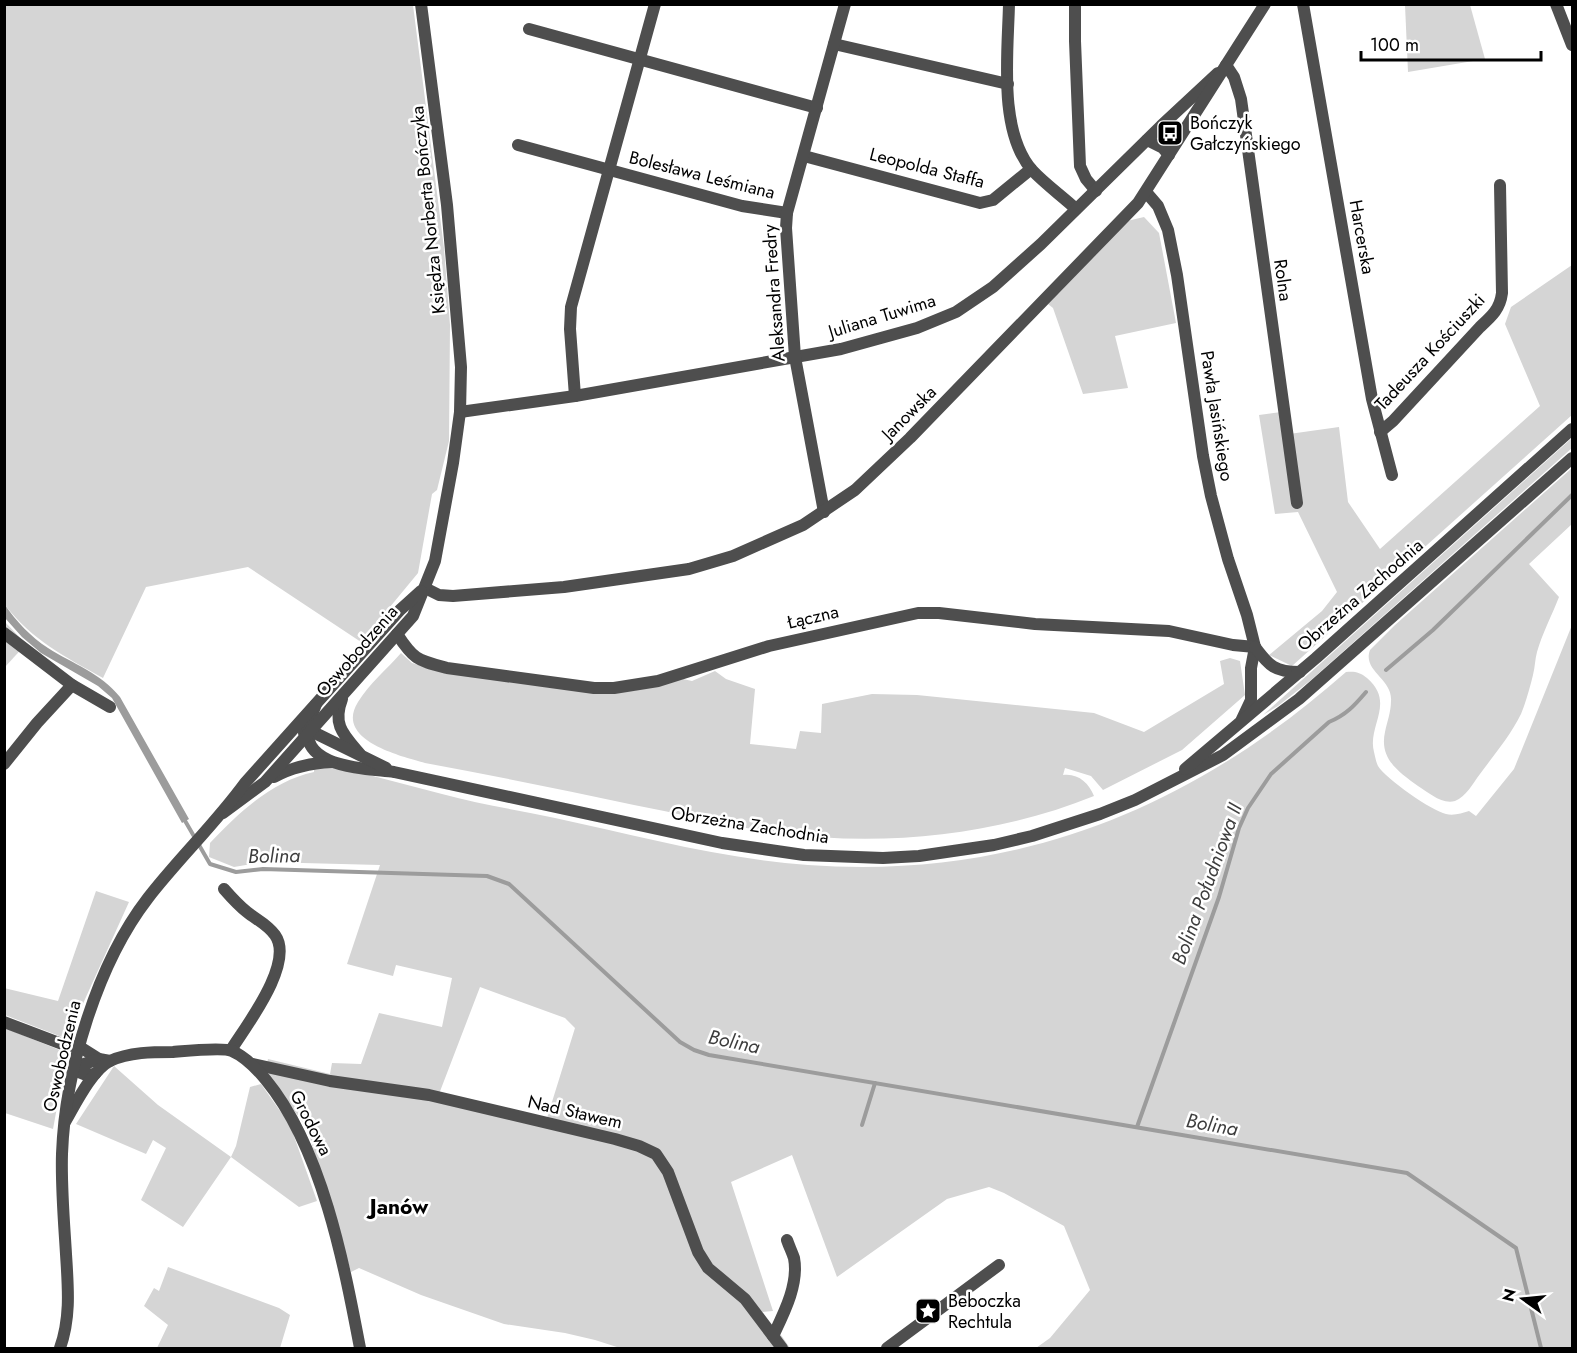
<svg xmlns="http://www.w3.org/2000/svg" width="1577" height="1353" font-family="Jost,sans-serif">
	<rect width="100%" height="100%" fill="#fff"/>
	<g fill="#d5d5d5" fill-rule="evenodd">
		<path d="M5,5H413L444,248L450,325L449,441L437,490L432,494L418,573L361,642L248,567L146,587L103,678C64,656 33,641 5,605Z"/>
		<path d="M1405,5H1470L1485,59L1408,72Z"/>
		<path d="M1144,217L1159,233L1176,323L1115,336L1128,388L1083,394L1053,308L1048,304L1127,221Z"/>
		<path d="M1572,265V415L1292,666L1269,655L1322,611L1337,592L1298,512L1275,514L1259,415L1281,412L1282,435L1339,427L1348,502L1380,549L1540,406L1505,324L1511,307Z"/>
		<path d="M1572,438V448L1311,680L1278,706L1263,715Z"/>
		<path d="M1572,468V524L1529,564L1559,597C1552,615 1542,634 1537,652C1535,659 1535,667 1533,675C1530,687 1526,702 1521,714C1510,736 1494,755 1480,774C1473,783 1466,797 1455,801C1442,805 1428,792 1418,786C1399,772 1379,759 1385,732C1387,722 1391,712 1391,701C1393,679 1362,671 1370,650L1395,625Z"/>
		<path d="M4,621L26,644L5,667H4Z"/>
		<path d="M1572,625V1348H1036L1050,1338L1090,1290L1064,1226L1004,1193L989,1187L947,1199L837,1277L792,1155L731,1182L773,1311L749,1313L781,1335L790,1348H620L595,1340L565,1333L504,1324L421,1295L359,1268L351,1272L307,1128L265,1071L268,1059L330,1074L332,1063L361,1064L379,1013L442,1027L452,978L396,965L393,976L347,964L380,865L264,862L234,867L209,857L210,843C238,813 272,781 314,772V768C323,768 332,766 341,768C352,769 363,773 373,776C396,782 419,788 442,794C479,804 517,810 555,818C638,836 723,859 808,865C1016,880 1191,809 1346,672C1354,671 1360,672 1367,678C1396,703 1367,726 1374,752C1375,756 1376,762 1378,766C1386,779 1432,811 1446,814C1454,816 1462,813 1469,811L1476,816L1514,769ZM480,987L565,1018L575,1028L547,1118L439,1094Z"/>
		<path d="M401,653L412,663L435,670L632,691L683,679L692,681L715,671L726,679L755,689L750,744L796,749L800,731L821,733L822,704L872,694L917,695L1094,713L1144,732L1224,684L1220,661L1230,658L1240,661L1245,695L1182,750L1103,790L1091,776L1065,768L1063,775C1078,773 1089,783 1094,796C995,836 883,847 777,833C729,826 682,814 634,805C565,790 495,776 425,763C400,756 334,740 358,702C369,684 387,669 401,653Z"/>
		<path d="M96,891L129,902L67,1039L5,1015L4,988L58,1001Z"/>
		<path d="M5,1028L67,1053L53,1129L5,1113Z"/>
		<path d="M114,1066L158,1105L231,1157L236,1146L250,1087L261,1084L290,1125L317,1201L299,1207L231,1157L183,1227L141,1200L166,1148L153,1140L146,1154L76,1124Z"/>
		<path d="M168,1267L279,1308L290,1315L280,1348H157L168,1325L144,1306L154,1288L159,1291Z"/>
	</g>
	<path fill="#9c9c9c" d="M5,605C16,621 31,637 48,648C73,664 101,673 120,697L189,819L182,823L112,698L98,686L41,653L22,637L5,618Z"/>
	<g fill="none" stroke-linecap="round" stroke-linejoin="round">
		<g stroke="#9c9c9c" stroke-width="4">
			<path d="M1386,670L1433,630L1572,495"/>
			<path d="M184,819L210,864L236,872L263,869L487,876L509,884L680,1042L694,1050L709,1055L1407,1173L1516,1248L1541,1348"/>
			<path d="M862,1125L875,1083"/>
			<path d="M1137,1127L1219,897L1239,828L1248,808L1271,774L1329,722C1346,715 1355,705 1366,692"/>
		</g>
		<g stroke="#4e4e4e" stroke-width="12">
			<path d="M1009,4C1008,52 998,131 1032,170C1045,184 1062,196 1076,209"/>
			<path d="M1075,4V41L1080,166L1086,179L1096,191"/>
			<path d="M1303,4L1372,399L1392,475"/>
			<path d="M1556,4L1572,45"/>
			<path d="M529,29L817,108"/>
			<path d="M834,44L1008,84"/>
			<path d="M1226,65L1234,77L1241,99L1297,503"/>
			<path d="M1147,140L1163,148L1169,155"/>
			<path d="M518,145L742,206L787,213"/>
			<path d="M804,156L980,203L993,200L1031,169"/>
			<path d="M1146,192L1158,206L1168,230L1177,275L1203,456L1211,496L1228,559L1247,615L1255,647L1251,668V700L1242,719"/>
			<path d="M575,396L570,329L571,307L655,4"/>
			<path d="M460,412L575,396L841,349L917,328L956,312L993,287L1041,244L1161,126L1218,73"/>
			<path d="M1380,432L1393,421L1480,327C1492,316 1500,309 1502,293L1500,185"/>
			<path d="M824,512L795,357L786,228L787,213L845,4"/>
			<path d="M4,633L72,685L110,707"/>
			<path d="M397,634C414,660 417,660 447,668L594,688H614L658,681L769,646L918,613H939L1035,624L1169,631L1233,645L1255,647"/>
			<path d="M1255,647C1269,666 1275,672 1300,672"/>
			<path d="M4,764L37,723L72,685"/>
			<path d="M224,889C231,897 238,905 247,912C257,920 267,924 275,935C295,963 246,1026 231,1050"/>
			<path d="M4,1022L62,1044L80,1047L99,1059L110,1061"/>
			<path d="M253,1064L330,1081L429,1095L615,1139L639,1146L656,1154L668,1172L698,1252L708,1268L745,1299L782,1348"/>
			<path d="M95,1074L86,1075L76,1071L75,1067L99,1059"/>
			<path d="M65,1122C75,1105 92,1070 110,1061C129,1052 153,1052 173,1052C185,1051 223,1047 232,1051C246,1057 257,1069 266,1080C322,1148 344,1264 360,1348"/>
			<path d="M773,1336C784,1313 799,1284 794,1258C792,1252 789,1246 787,1240"/>
			<path d="M887,1348L999,1265"/>
		</g>
		<g stroke="#4e4e4e" stroke-width="12">
			<path d="M425,588L439,595L453,596L564,587L689,569L733,556L803,525L855,490L910,438L1138,203L1265,4"/>
			<path d="M342,699C332,725 344,735 360,754"/>
			<path d="M316,704C314,710 311,716 309,722C297,768 364,768 394,772L722,843L804,855L883,858L919,856L994,845L1032,836L1100,814L1135,800L1223,755L1299,699L1572,458"/>
			<path d="M304,733L317,734L386,768"/>
			<path d="M1185,769L1316,658L1572,429"/>
			<path d="M274,777C292,767 312,763 332,762"/>
			<path d="M223,813L265,782L413,616L435,561L453,463L460,412L461,367L447,205L421,4"/>
			<path d="M60,1348C71,1317 68,1287 66,1254C64,1221 61,1187 62,1154C65,1071 97,964 148,898C179,858 215,824 245,783L400,610L421,591"/>
		</g>
	</g>
	<defs>
		<g id="bus-square" transform="scale(1.35)"><rect x="-9" y="-9" width="18" height="18" rx="4" fill="#000" stroke="#fff"/><path d="M-5-6H5V4H4V6H2V4H-2V6H-4V4H-5ZM-3.5-4V0h7V-4ZM-3.5 1.2v1.5H-2V1.2ZM2 1.2v1.5H3.5V1.2Z" fill="#fff"/></g>
		<g id="sight-square" transform="scale(1.35)"><rect x="-9" y="-9" width="18" height="18" rx="4" fill="#000" stroke="#fff"/><path d="M0-6L1.8-2.2L6-1.7L2.9 1.2L3.7 5.4L0 3.3L-3.7 5.4L-2.9 1.2L-6-1.7L-1.8-2.2Z" fill="#fff"/></g>
	</defs>
	<g fill-rule="evenodd">
		<use href="#bus-square" x="1170" y="133"/>
		<use href="#sight-square" x="928" y="1311"/>
	</g>
	<g text-anchor="middle" dominant-baseline="central" stroke-width="5" stroke-linejoin="round" paint-order="stroke">
		<g font-size="18" fill="#000" stroke="#fff" text-anchor="start">
			<text x="1190" y="123">Bończyk<tspan x="1190" dy="21">Gałczyńskiego</tspan></text>
			<text x="948" y="1301">Beboczka<tspan x="948" dy="21">Rechtula</tspan></text>
		</g>
		<g font-size="18" fill="#000" stroke="#fff">
			<text transform="translate(927 168) rotate(14)">Leopolda Staffa</text>
			<text transform="translate(702 175) rotate(14)">Bolesława Leśmiana</text>
			<text transform="translate(428 210) rotate(-96)">Księdza Norberta Bończyka</text>
			<text transform="translate(1362 237) rotate(80)">Harcerska</text>
			<text transform="translate(1283 280) rotate(82)">Rolna</text>
			<text transform="translate(774 293) rotate(-94)">Aleksandra Fredry</text>
			<text transform="translate(882 316) rotate(-17)">Juliana Tuwima</text>
			<text transform="translate(1430 352) rotate(-47)">Tadeusza Kościuszki</text>
			<text transform="translate(909 413) rotate(-45)">Janowska</text>
			<text transform="translate(1217 416) rotate(81)">Pawła Jasińskiego</text>
			<text transform="translate(1360 595) rotate(-41)">Obrzeżna Zachodnia</text>
			<text transform="translate(813 617) rotate(-13)">Łączna</text>
			<text transform="translate(357 651) rotate(-49)">Oswobodzenia</text>
			<text transform="translate(750 825) rotate(9)">Obrzeżna Zachodnia</text>
			<text transform="translate(62 1056) rotate(-77)">Oswobodzenia</text>
			<text transform="translate(575 1112) rotate(13)">Nad Stawem</text>
			<text transform="translate(311 1123) rotate(63)">Grodowa</text>
		</g>
		<g font-size="20" font-style="italic" fill="#3d3d3d" stroke="#fff">
			<text transform="translate(274 856) rotate(-1)">Bolina</text>
			<text transform="translate(1207 884) rotate(-70)">Bolina Południowa II</text>
			<text transform="translate(734 1042) rotate(12)">Bolina</text>
			<text transform="translate(1212 1125) rotate(10)">Bolina</text>
		</g>
		<g font-size="21" font-weight="bold" fill="#000" stroke="#fff">
			<text x="399" y="1207">Janów</text>
		</g>
	</g>
	<rect width="1577" height="1353" fill="none" stroke="#000000" stroke-width="12"/>
	<g transform="translate(1523 1299) rotate(285)" stroke="#ffffff" stroke-width="4.5" paint-order="stroke">
	<path d="M0-4.5L10 22L0 15L-10 22Z" fill="#000000"/>
	<text y="-9" font-size="16" font-weight="bold" text-anchor="middle" fill="#000000">N</text>
	</g>
	<path d="M1361 51v9h180v-9" fill="none" stroke="#000000" stroke-width="3"/>
	<text x="1370" y="51" font-size="18" fill="#000000" stroke="#ffffff" stroke-width="4.5" paint-order="stroke">100 m</text>
</svg>
